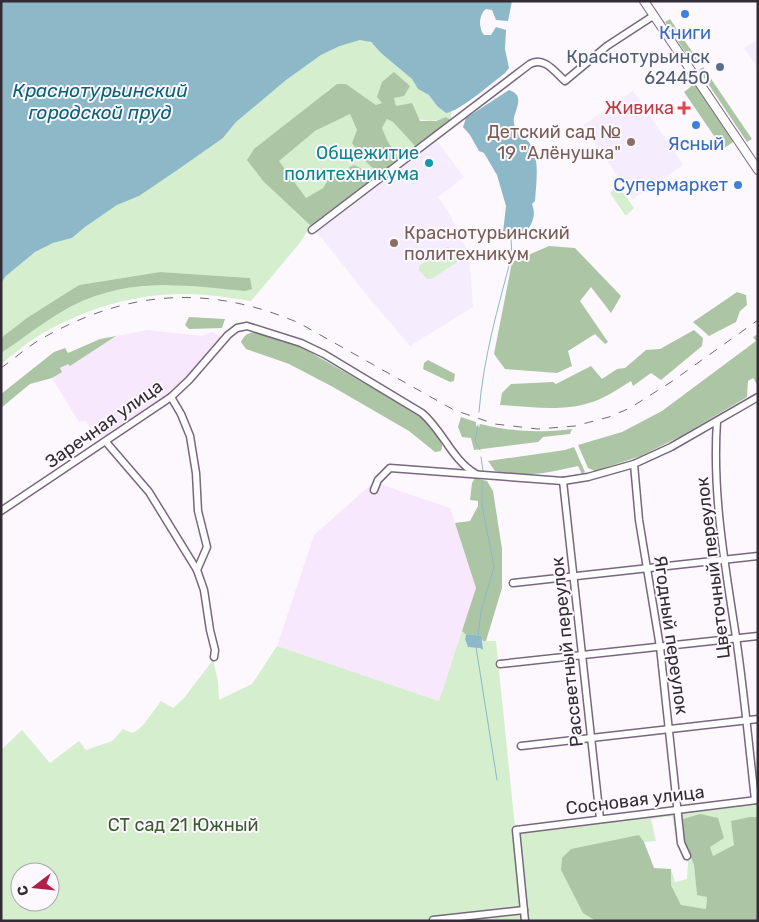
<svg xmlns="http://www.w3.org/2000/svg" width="759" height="922" font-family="Rubik,sans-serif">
	<rect width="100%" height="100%" fill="#fdf8fe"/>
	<g fill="#f7e8fd">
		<path d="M148,330L202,336L212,332L223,338L188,379L170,396L101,441L86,421L79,422L52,378L61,372L60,369L68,363L70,366L116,336Z"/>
		<path d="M374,482L450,508L476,588L440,701L277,646L314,535Z"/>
	</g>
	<g fill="#f5ecfd">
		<path d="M758,39V68L744,48Z"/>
		<path d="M633,91L683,165L633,199L583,125Z"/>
		<path d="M437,141L464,177L438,197L449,213L469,255L473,307L410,346L366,294L317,232Z"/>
	</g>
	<g fill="#d4eece" fill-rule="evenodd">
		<path d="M360,40H366L374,45L381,53L412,79L418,89L429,95L437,106L446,112H451V120L446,117C424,126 414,117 396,106L394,98L410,86L382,103L376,105L346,84L328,90L264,182L311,226L299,244L251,301C236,299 221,296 206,295C146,290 89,306 38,336C25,344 13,355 1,364V353C35,330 69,302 110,291C134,285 157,286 181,285C204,284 227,281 250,278L160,272L79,285L1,338V283L6,276L35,252L53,243L72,238L85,227L117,205L139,196L176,171L223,138L236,122L253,107L286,80L321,55L340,46Z"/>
		<path d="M350,114L357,130L364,160L379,174L374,178L366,171L329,178L323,188L306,198L278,161L315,131Z"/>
		<path d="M387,119L393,122L415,146L399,158L388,142L382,128Z"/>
		<path d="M617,186L619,187L634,208L627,215H625L610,193Z"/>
		<path d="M447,247C453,248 458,256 457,262L431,279H427L419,270V266Z"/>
		<path d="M462,631L466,635L465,639L477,648L483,645V641H496L515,827L520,831L758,802V817H750L734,845L713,857L710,847L685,843L694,865L697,894L707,897L706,909L681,905L671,885V869L675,882L687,879L688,862L683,860L676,838L672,816L651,819L656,841L644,842L639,835L561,870L583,912L596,921H1V750L22,730L50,763L79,741L86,750L112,741L123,729L132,733L138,730L144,724L161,701L173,708L184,698L213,660L218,681L219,700L252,684L277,646L439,701ZM20,872H50V902H20Z"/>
	</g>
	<g fill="#acc5a5">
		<path d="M670,19L699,62L694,65L665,22Z"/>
		<path d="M703,67L752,139L747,142L699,70Z"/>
		<path d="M394,72L410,86L404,96L394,98L396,106L412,103L420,121H436L446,117L451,120L415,146L393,122L387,119L382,128L388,142L399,158L379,174L364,160L352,143L357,130L350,114L315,131L279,161L306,198L323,188L329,178L354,165L366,171L374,178L311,226L264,182L247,160L254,149L337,84H346L376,105L382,103L377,97L382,82Z"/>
		<path d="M693,85H696L733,139V142L723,149L684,92Z"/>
		<path d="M549,246L575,248L621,296L611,313L591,287L580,301L608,342L605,344L595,334L568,351L572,366L557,373L505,369L494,354L512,262Z"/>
		<path d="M160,272L250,278L252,289L245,291C184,285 128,277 72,306C47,319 24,338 1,353V338L27,318L79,285Z"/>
		<path d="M737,292L746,295L747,305L740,311L736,322L709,336L693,322Z"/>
		<path d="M189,317L225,319L222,328L189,329L185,325Z"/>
		<path d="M694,330L703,338L702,346L661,380L651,373L633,386L631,381C621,387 611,394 600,399C569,413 532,407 500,405L502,393L511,384L553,382L556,384L591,366L602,379L617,369L625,368L646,350L660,349Z"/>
		<path d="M255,332L301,347L425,418C432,427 446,439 441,451L435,452L409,431L333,387L289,364L246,349L241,342C244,335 248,333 255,332Z"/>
		<path d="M758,334V386L753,378L748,381L747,397L681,436L641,456L595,471L588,468L578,445L622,432L662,411L756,341L753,337Z"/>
		<path d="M116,336L70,366L68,364L60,368L62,372L52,378L30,384L1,408V394L54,352L65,348L68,353L100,339Z"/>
		<path d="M428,360L455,374L454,381L450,382L423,369L424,363Z"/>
		<path d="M461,417L476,422V426L479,427L480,424C512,432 540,433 572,429L570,434L543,437L538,442L474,450L471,438L462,437L458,427Z"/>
		<path d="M574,447L585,472L582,474L578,466C551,472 523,479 495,471L488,461L565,450Z"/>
		<path d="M475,478L487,481L493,491L502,549V588L486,641H483L481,636L469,634L466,635L462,631L476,588L455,523L470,521L478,506V501L470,500L472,483Z"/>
		<path d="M700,814L718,818L724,838L710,847L713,856L734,845L731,821L750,817H758V921H596L583,913L561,870L562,858L571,849L639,835L644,842L654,868L671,869V885L681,905L706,909L707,897L697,895L694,865L685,843L683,819Z"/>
	</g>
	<g fill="#8cb8c7">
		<path d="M1,1H512L508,21L496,20L492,10L486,9C479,14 478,28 484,35H491L496,27L506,30L505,49L509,68L505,73C493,82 459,112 446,113L437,106L429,95L418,89L412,79L381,53L371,42L360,40L340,46L321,55L286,80L236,122L223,138L176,171L139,196L117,205L85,227L72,238L53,243L35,252L6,276L1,283Z"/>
		<path d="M509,90C525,95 516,108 514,118C513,122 515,127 516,131C521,135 527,139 531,145C540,160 536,184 535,201L532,204C536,215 533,222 527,231L518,233L510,240L505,238L503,232L506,206L497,175L484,153L479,151L470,135L463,127L466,118Z"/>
		<path d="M469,634L481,636L482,638L483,650L480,648L468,647L465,639L466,635Z"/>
	</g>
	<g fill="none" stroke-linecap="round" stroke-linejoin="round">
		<g stroke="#8cb8c7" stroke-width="1">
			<path d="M479,412C483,359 498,307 512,255L511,239"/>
			<path d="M478,425L475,441L480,450"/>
			<path d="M481,457L483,471"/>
			<path d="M478,636L481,611L494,567L482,505V481"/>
			<path d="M476,647L497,780"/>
		</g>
		<g stroke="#79667f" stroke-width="9">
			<g id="minor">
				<path d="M312,230L530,64C544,56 555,72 565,81L607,46L653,16"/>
				<path d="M171,397L181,414L190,436L196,473L198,511L207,547L197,570"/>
				<path d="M717,421C712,494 725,565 736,637C744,691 749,746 755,800"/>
				<path d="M106,442L149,492L197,570L204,590L210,630L215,650L214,657"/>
				<path d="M634,464L639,520L660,647L681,843L687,856"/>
				<path d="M563,481L600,819"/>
				<path d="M374,490L378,480L390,468L563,481L588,477L634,464L671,447L758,397"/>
				<path d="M1,511L171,397L189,380L228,335L237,328L247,326L301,343L324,354L422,413C443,431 452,460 476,474"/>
				<path d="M513,583L758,556"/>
				<path d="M500,664L758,636"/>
				<path d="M521,746L758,719"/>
				<path d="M433,920L524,910"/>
				<path d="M525,921L516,830L757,800"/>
			</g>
		</g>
		<g stroke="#79667f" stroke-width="10">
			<path id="major" d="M644,1L758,170"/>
		</g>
		<use href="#minor" stroke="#fff" stroke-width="6"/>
		<use href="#major" stroke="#fff" stroke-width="8"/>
		<path stroke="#716a73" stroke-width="1" stroke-dasharray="9 9" stroke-linecap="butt" d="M1,368C14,359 27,347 41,339C127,290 208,284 299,323L454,410L495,424L538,429L575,426L609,417L630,408L671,382L758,320"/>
	</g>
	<g fill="#3f7fe0" stroke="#fdf8fe" stroke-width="2">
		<circle cx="685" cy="14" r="5"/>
		<circle cx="696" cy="125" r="5"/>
		<circle cx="738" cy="185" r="5"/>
	</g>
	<circle fill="#5c6f8a" stroke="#fdf8fe" stroke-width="2" cx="720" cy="67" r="5"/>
	<path fill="#e0444e" stroke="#fdf8fe" stroke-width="2" d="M681.5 100.5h5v5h5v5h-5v5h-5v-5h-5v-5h5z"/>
	<g fill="#8d6e63" stroke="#fdf8fe" stroke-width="2">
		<circle cx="631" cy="142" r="5"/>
		<circle cx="394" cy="243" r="5"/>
	</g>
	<circle fill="#0f9aa8" stroke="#fdf8fe" stroke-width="2" cx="429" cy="163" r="5"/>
	<g text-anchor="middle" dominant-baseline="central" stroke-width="4" stroke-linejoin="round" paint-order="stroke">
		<g font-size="18" fill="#366cbe" stroke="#fdf8fe">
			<text x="685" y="33">Книги</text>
			<text x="696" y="144">Ясный</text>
			<text x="728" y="185" text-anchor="end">Супермаркет</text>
		</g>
		<g font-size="18" fill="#4e5e75" stroke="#fdf8fe" text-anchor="end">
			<text x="710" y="57">Краснотурьинск<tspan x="710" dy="21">624450</tspan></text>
		</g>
		<g font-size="18" fill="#be3a42" stroke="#fdf8fe" text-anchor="end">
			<text x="674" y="108">Живика</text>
		</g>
		<g font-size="18" fill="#785e54" stroke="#fdf8fe" text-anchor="end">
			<text x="621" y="132">Детский сад №<tspan x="621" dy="21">19 "Алёнушка"</tspan></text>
			<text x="404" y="233" text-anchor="start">Краснотурьинский<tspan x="404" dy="21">политехникум</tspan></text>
		</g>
		<g font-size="18" fill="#0d838f" stroke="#fdf8fe" text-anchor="end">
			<text x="419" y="153">Общежитие<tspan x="419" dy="21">политехникума</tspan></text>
		</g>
		<g font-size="18" fill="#332b35" stroke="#fdf8fe">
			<text transform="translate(104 424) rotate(-35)">Заречная улица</text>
			<text transform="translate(713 568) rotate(-97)">Цветочный переулок</text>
			<text transform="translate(671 635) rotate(82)">Ягодный переулок</text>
			<text transform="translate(567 652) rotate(-96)">Рассветный переулок</text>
			<text transform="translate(635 800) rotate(-7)">Сосновая улица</text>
		</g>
		<g font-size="18" fill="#395c2f" stroke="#fdf8fe">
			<text x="183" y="825">СТ сад 21 Южный</text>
		</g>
		<g font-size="19" font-style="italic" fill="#066277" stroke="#fdf8fe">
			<text x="100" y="90">Краснотурьинский<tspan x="100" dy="22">городской пруд</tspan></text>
		</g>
	</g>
	<rect width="759" height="922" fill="none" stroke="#332b35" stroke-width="5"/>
	<g transform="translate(35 887) rotate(254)"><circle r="24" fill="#fdf8fe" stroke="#aca6ae"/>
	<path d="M0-4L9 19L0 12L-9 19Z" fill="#b11f4b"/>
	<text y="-8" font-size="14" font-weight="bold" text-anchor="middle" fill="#332b35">С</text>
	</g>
</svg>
